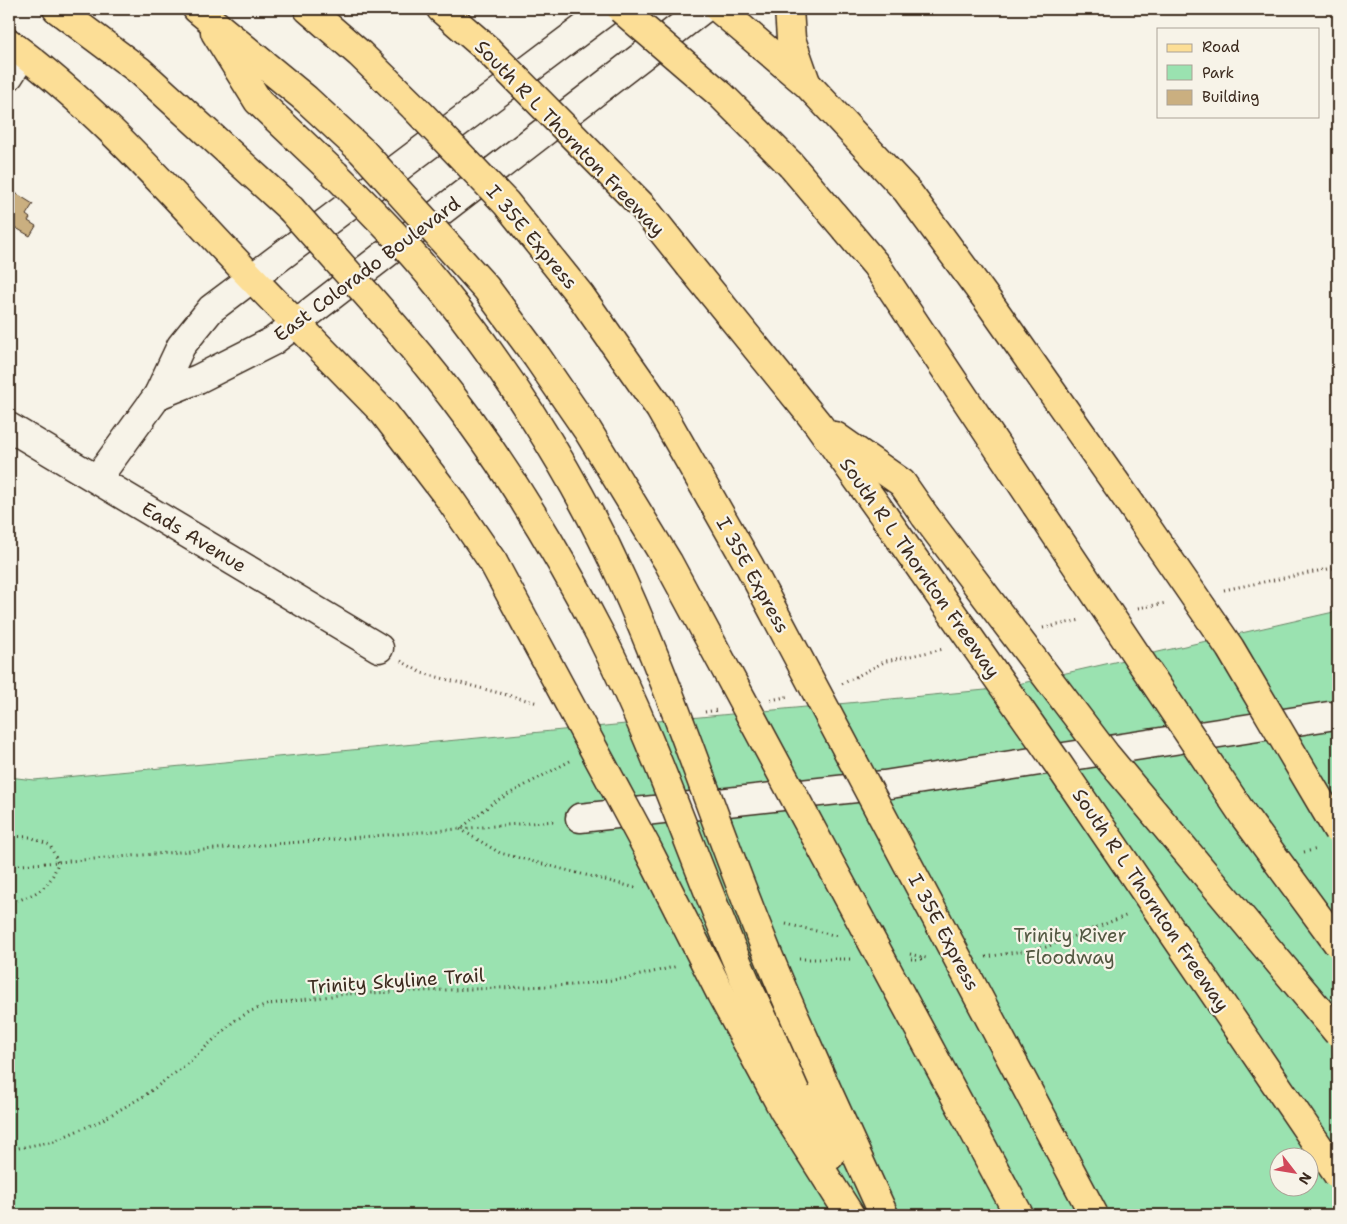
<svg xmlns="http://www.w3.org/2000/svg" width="1347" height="1224" font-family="'Shantell Sans',sans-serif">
	<rect width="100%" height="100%" fill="#f7f3e8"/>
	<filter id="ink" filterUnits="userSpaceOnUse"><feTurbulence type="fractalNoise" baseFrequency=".02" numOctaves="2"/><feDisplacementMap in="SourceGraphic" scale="10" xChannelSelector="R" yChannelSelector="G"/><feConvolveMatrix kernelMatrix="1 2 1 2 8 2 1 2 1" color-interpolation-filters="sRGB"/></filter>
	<g filter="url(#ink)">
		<path fill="#9ae2b0" stroke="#6a8667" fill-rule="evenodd" d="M1338,611V1215H9V777L34,780L996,689ZM1280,1156H1310V1186H1280Z"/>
		<path fill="#caaf80" stroke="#3b2a1e" d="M9,189L33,204L26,215L30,218L28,221L36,226L30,236L9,224Z"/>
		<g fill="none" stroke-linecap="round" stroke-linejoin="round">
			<g stroke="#3b2a1e" stroke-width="31">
				<g id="minor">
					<path d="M9,76L23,54"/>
					<path d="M158,395L198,379L273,341L703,9"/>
					<path d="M9,427L379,648"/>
					<path d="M97,479L158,395L181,346L211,309L609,9"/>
					<path d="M580,818L884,785L1329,716"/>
				</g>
			</g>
			<g stroke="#3b2a1e" stroke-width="31">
				<path id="major" d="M9,43C118,123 201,230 297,324"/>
			</g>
			<g stroke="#3b2a1e" stroke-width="31">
				<g id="highway">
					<path d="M57,9L140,71L291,209"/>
					<path d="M197,9L306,99L362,151"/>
					<path d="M308,9L360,54L415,108"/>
					<path d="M441,9L487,49"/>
					<path d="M719,9L807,84L907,191L988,301L1137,513"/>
					<path d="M789,9L791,39L806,82"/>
					<path d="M215,32L258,101L335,174"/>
					<path d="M791,165L876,265L1036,505"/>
					<path d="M690,266L818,424L884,516"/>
					<path d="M297,324L384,413L449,498L493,562"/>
					<path d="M835,436L902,483L925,516"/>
					<path d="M747,985L830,1156"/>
					<path d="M721,994L784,1111L850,1215"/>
					<path d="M823,1081L884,1215"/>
				</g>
			</g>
			<g stroke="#3b2a1e" stroke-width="3" stroke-dasharray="1 4" stroke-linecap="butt">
				<path d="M1224,590L1338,567"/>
				<path d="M1138,608L1166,603"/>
				<path d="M1043,628L1081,620"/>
				<path d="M401,661L422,673L538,703"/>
				<path d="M842,684L886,661L944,649"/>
				<path d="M771,700L790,696"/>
				<path d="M705,712L718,710"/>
				<path d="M570,761L494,802L460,829L500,853L636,888"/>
				<path d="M9,836L30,837L50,845L58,863C48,892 36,893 9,904"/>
				<path d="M1304,852L1318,849"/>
				<path d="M9,866L555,821"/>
				<path d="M786,924L838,936"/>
				<path d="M910,954L926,958"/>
				<path d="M986,957L1046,947L1128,915"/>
				<path d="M799,959H850"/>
				<path d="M911,959H925"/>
				<path d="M9,1150L54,1141L100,1121L144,1096L186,1065L234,1021L251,1011L270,1004L346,994L574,985L628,978L678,966"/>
			</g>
			<use href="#minor" stroke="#f7f3e8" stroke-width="28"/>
			<use href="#major" stroke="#fcde96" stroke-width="28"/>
			<use href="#highway" stroke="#fcde96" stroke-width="28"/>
			<g stroke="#3b2a1e" stroke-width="31" stroke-linecap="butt">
				<g id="highway-bridge">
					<path d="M621,9L721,95L791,165"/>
					<path d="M487,49L643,207L690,266"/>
					<path d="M415,108L506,203L580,295L660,409L750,567L1094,1215"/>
					<path d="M362,151L486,288L537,357L588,431L668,562L1019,1215"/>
					<path d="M335,174C363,202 392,231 418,261C497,353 573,471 623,582C675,698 713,819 761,937C780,986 802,1033 823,1081"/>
					<path d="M291,209C351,277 414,344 468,418C516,484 563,562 601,636C658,748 696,869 747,985"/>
					<path d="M1036,505L1244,816L1338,944"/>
					<path d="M1137,513L1230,648L1338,831"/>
					<path d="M884,516L1058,764L1338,1175"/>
					<path d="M925,516L1106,755L1338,1033"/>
					<path d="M493,562L647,848L721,994"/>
				</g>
			</g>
			<use href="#highway-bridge" stroke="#fcde96" stroke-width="28"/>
		</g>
	</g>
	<g text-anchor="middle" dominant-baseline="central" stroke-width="4.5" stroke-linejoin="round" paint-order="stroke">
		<g font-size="19" fill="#3b2a1e" stroke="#f7f3e8">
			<text transform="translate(570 138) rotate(46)">South R L Thornton Freeway</text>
			<text transform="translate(532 237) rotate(50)">I 35E Express</text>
			<text transform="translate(367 269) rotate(-37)">East Colorado Boulevard</text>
			<text transform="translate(194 537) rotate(31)">Eads Avenue</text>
			<text transform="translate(920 568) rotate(55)">South R L Thornton Freeway</text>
			<text transform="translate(753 575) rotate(61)">I 35E Express</text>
			<text transform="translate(1151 900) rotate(56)">South R L Thornton Freeway</text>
			<text transform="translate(944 932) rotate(62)">I 35E Express</text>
			<text transform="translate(396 981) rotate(-4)">Trinity Skyline Trail</text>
		</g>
		<g font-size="19" fill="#535842" stroke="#f7f3e8">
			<text x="1070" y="935">Trinity River<tspan x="1070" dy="22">Floodway</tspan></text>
		</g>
	</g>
	<rect width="1347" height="1224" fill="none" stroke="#f7f3e8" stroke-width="30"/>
	<rect x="15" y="15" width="1317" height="1194" fill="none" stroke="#3b2a1e" stroke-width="2" filter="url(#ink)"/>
	<rect x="1157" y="28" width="162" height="90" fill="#f7f3e8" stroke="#aca397"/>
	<rect x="1167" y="44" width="25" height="8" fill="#fcde96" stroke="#aca397"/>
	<text x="1202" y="52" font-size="15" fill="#3b2a1e">Road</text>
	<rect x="1167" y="65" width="25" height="15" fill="#9ae2b0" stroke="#aca397"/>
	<text x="1202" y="78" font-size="15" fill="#3b2a1e">Park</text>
	<rect x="1167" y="90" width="25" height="15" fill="#caaf80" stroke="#aca397"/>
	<text x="1202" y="102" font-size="15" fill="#3b2a1e">Building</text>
	<g transform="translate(1294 1172) rotate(121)"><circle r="24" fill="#f7f3e8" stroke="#aca397"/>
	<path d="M0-4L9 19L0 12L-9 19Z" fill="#d1495b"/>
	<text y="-8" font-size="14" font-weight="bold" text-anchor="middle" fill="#3b2a1e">N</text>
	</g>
</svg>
